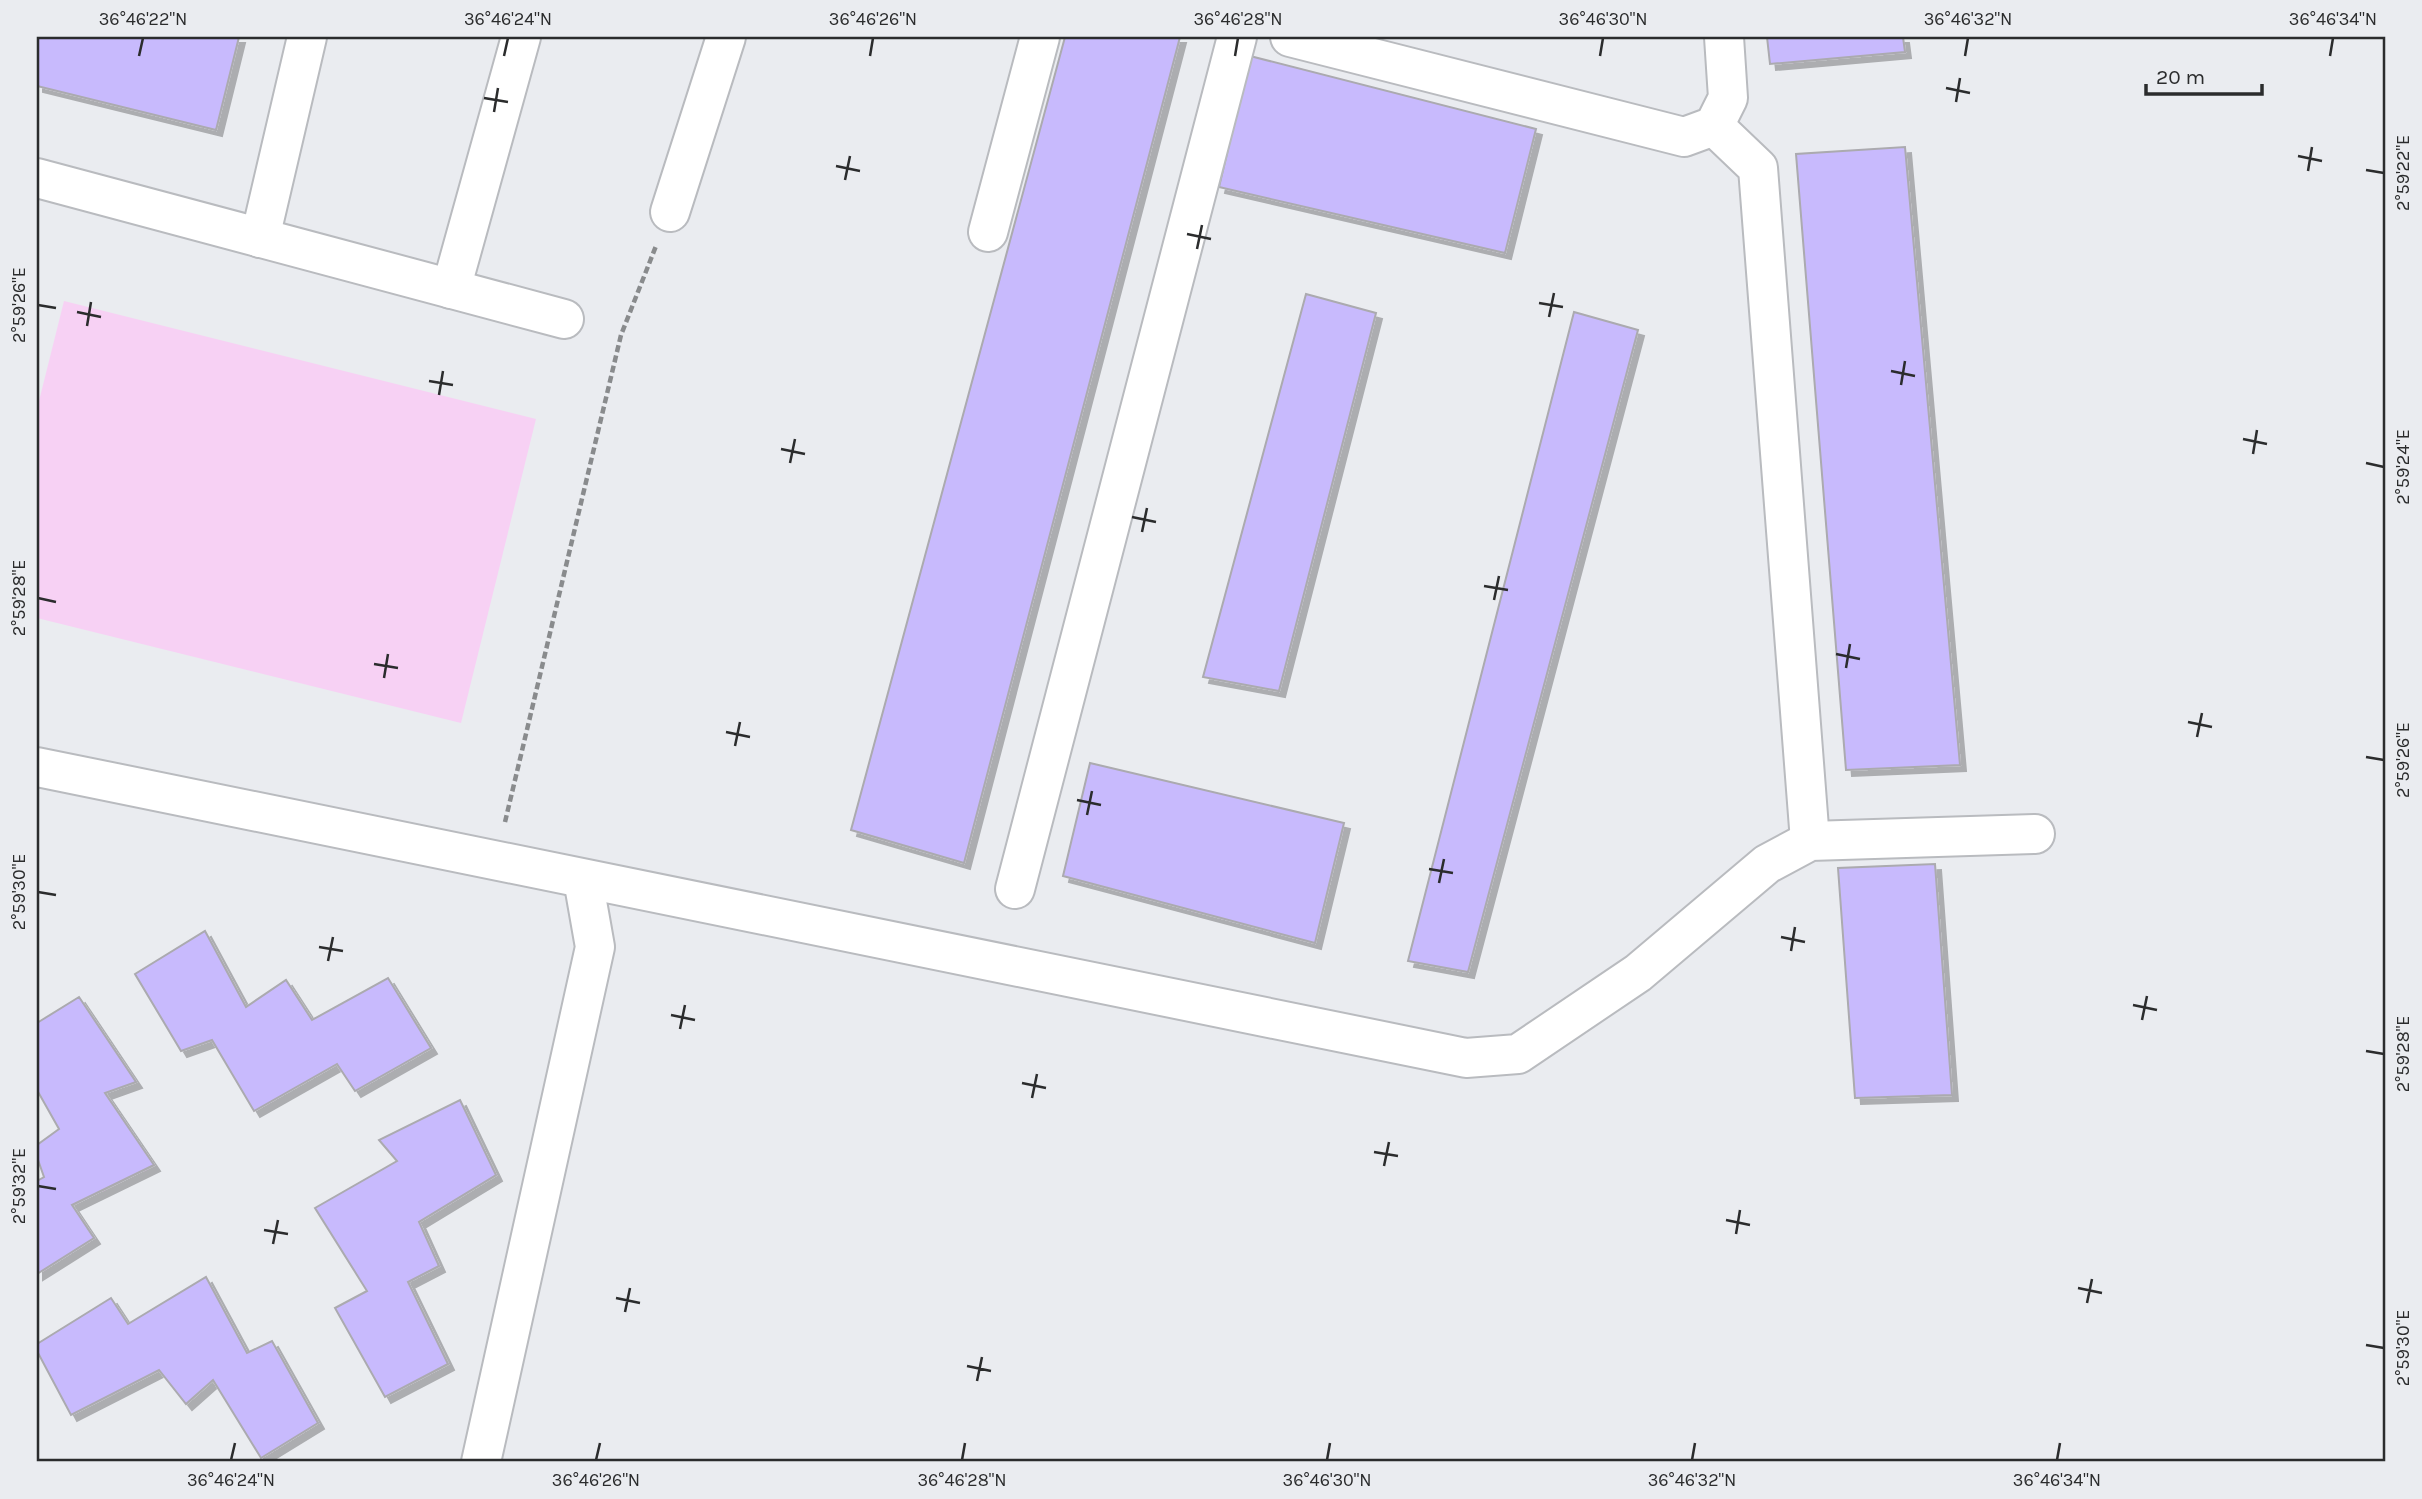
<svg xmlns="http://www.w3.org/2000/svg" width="2422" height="1499" font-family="Karla,sans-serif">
	<defs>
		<filter id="shadow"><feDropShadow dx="6" dy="6" stdDeviation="0" flood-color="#0004"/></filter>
	</defs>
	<rect width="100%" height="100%" fill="#eaecf0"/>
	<path fill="#f7d1f4" d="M64,301L536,419L461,723L37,618V409Z"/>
	<g fill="#c8bafd" stroke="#abaaaf" stroke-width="2" filter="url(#shadow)">
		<path d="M37,37H239L216,130L37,86Z"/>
		<path d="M1065,37H1180L964,863L851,830Z"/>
		<path d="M1767,37H1903L1905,52L1770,64Z"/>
		<path d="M1250,56L1536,129L1505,253L1219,187Z"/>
		<path d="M1905,147L1960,765L1846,770L1796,154Z"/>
		<path d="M1306,294L1376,313L1279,691L1203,677Z"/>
		<path d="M1574,312L1638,330L1468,972L1408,961Z"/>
		<path d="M1090,763L1344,823L1315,943L1063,876Z"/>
		<path d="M1935,864L1952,1095L1855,1098L1838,868Z"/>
		<path d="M205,931L246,1007L286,980L312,1020L388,978L431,1048L355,1091L337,1064L254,1111L212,1040L181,1051L135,974Z"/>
		<path d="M79,997L136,1082L105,1093L154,1165L72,1205L94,1238L37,1274V1181L44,1177L37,1157V1145L59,1129L37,1090V1023Z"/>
		<path d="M460,1100L496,1175L419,1222L439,1266L408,1282L448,1364L385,1397L335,1308L367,1291L315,1208L397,1161L379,1140Z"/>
		<path d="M206,1277L247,1353L272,1341L318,1423L261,1458L213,1380L186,1404L159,1370L71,1415L37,1351V1344L111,1298L128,1324Z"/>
	</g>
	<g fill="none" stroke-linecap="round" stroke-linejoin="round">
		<g stroke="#b9bbbf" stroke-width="42">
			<g id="minor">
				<path d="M1290,37L1684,137L1714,126L1728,98L1724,37"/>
				<path d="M1714,126L1758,168L1810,841"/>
				<path d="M37,178L564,319"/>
				<path d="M670,212L726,37"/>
				<path d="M988,232L1040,37"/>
				<path d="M260,238L307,37"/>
				<path d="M451,289L521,37"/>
				<path d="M37,767L1466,1058L1518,1054L1638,973L1767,864L1810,841L2035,834"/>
				<path d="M1015,889L1237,37"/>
				<path d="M481,1462L595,947L583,879"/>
			</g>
		</g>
		<path stroke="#898b8d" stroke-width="4.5" stroke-dasharray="7 3.5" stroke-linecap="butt" d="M505,822L621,335L656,246"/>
		<use href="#minor" stroke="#fff" stroke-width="38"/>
	</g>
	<path fill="none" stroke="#2b2c2d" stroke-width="2.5" d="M139,56L143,38M504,56L508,38M870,56L873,38M1235,56L1238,38M1600,56L1603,38M1965,56L1968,38M2330,56L2333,38M1946,88L1970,93M484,98L508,102M1956,102L1960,78M494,112L498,88M2298,156L2322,161M836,166L860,171M2366,170L2384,173M2308,171L2312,147M845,180L850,156M1187,234L1211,239M1197,249L1202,225M1539,303L1563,307M38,305L56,308M77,312L101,317M1549,317L1554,293M87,326L91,302M1891,371L1915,376M429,381L453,385M1901,385L1905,361M439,395L443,371M2243,439L2267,444M781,449L805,454M2253,454L2257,430M790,463L795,439M2366,463L2384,467M1132,517L1156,522M1142,532L1147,508M1484,586L1508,590M38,598L56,602M1494,600L1499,576M1836,654L1860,659M374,664L398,668M1846,668L1850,644M384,678L388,654M2188,722L2212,727M726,732L750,737M2197,737L2202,713M735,746L740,722M2366,757L2384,760M1077,800L1101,805M1087,815L1092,791M1429,869L1453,873M1439,883L1444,859M38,892L56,895M1781,937L1805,942M319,947L343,951M1791,951L1795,927M328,961L333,937M2133,1005L2157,1010M671,1015L695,1020M2142,1020L2147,996M680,1029L685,1005M2366,1051L2384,1054M1022,1083L1046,1088M1032,1098L1037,1074M1374,1152L1398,1156M1384,1166L1389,1142M38,1186L56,1189M1726,1220L1750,1225M264,1230L288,1234M1736,1234L1740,1210M273,1244L278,1220M2078,1288L2102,1293M616,1298L640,1303M2087,1303L2092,1279M625,1312L630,1288M2366,1345L2384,1348M967,1366L991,1371M977,1381L982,1357M231,1460L235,1443M596,1460L600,1443M962,1460L965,1443M1327,1460L1330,1443M1692,1460L1695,1443M2057,1460L2060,1443"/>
	<rect width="2422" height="1499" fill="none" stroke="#eaecf0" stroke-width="77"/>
	<path d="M2146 84v10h116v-10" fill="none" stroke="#2b2c2d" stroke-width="3.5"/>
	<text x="2156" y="84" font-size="21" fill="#2b2c2d" stroke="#eaecf0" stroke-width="5" paint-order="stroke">20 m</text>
	<rect x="38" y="38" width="2346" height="1422" fill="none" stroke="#2b2c2d" stroke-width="2.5"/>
	<g font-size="18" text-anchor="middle" fill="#2b2c2d">
		<text x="143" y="25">36°46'22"N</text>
		<text x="508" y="25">36°46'24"N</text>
		<text x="873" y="25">36°46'26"N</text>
		<text x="1238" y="25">36°46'28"N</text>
		<text x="1603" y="25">36°46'30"N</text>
		<text x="1968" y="25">36°46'32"N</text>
		<text x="2333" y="25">36°46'34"N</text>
		<text transform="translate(2403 173) rotate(-90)" y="6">2°59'22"E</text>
		<text transform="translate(19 305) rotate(-90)" y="6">2°59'26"E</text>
		<text transform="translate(2403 467) rotate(-90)" y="6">2°59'24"E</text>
		<text transform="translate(19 598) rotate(-90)" y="6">2°59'28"E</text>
		<text transform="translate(2403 760) rotate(-90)" y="6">2°59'26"E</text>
		<text transform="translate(19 892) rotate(-90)" y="6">2°59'30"E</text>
		<text transform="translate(2403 1054) rotate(-90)" y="6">2°59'28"E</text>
		<text transform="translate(19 1186) rotate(-90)" y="6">2°59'32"E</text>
		<text transform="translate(2403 1348) rotate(-90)" y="6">2°59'30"E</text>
		<text x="231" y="1486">36°46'24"N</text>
		<text x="596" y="1486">36°46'26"N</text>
		<text x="962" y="1486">36°46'28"N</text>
		<text x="1327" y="1486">36°46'30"N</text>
		<text x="1692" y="1486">36°46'32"N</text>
		<text x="2057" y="1486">36°46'34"N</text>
	</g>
</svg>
